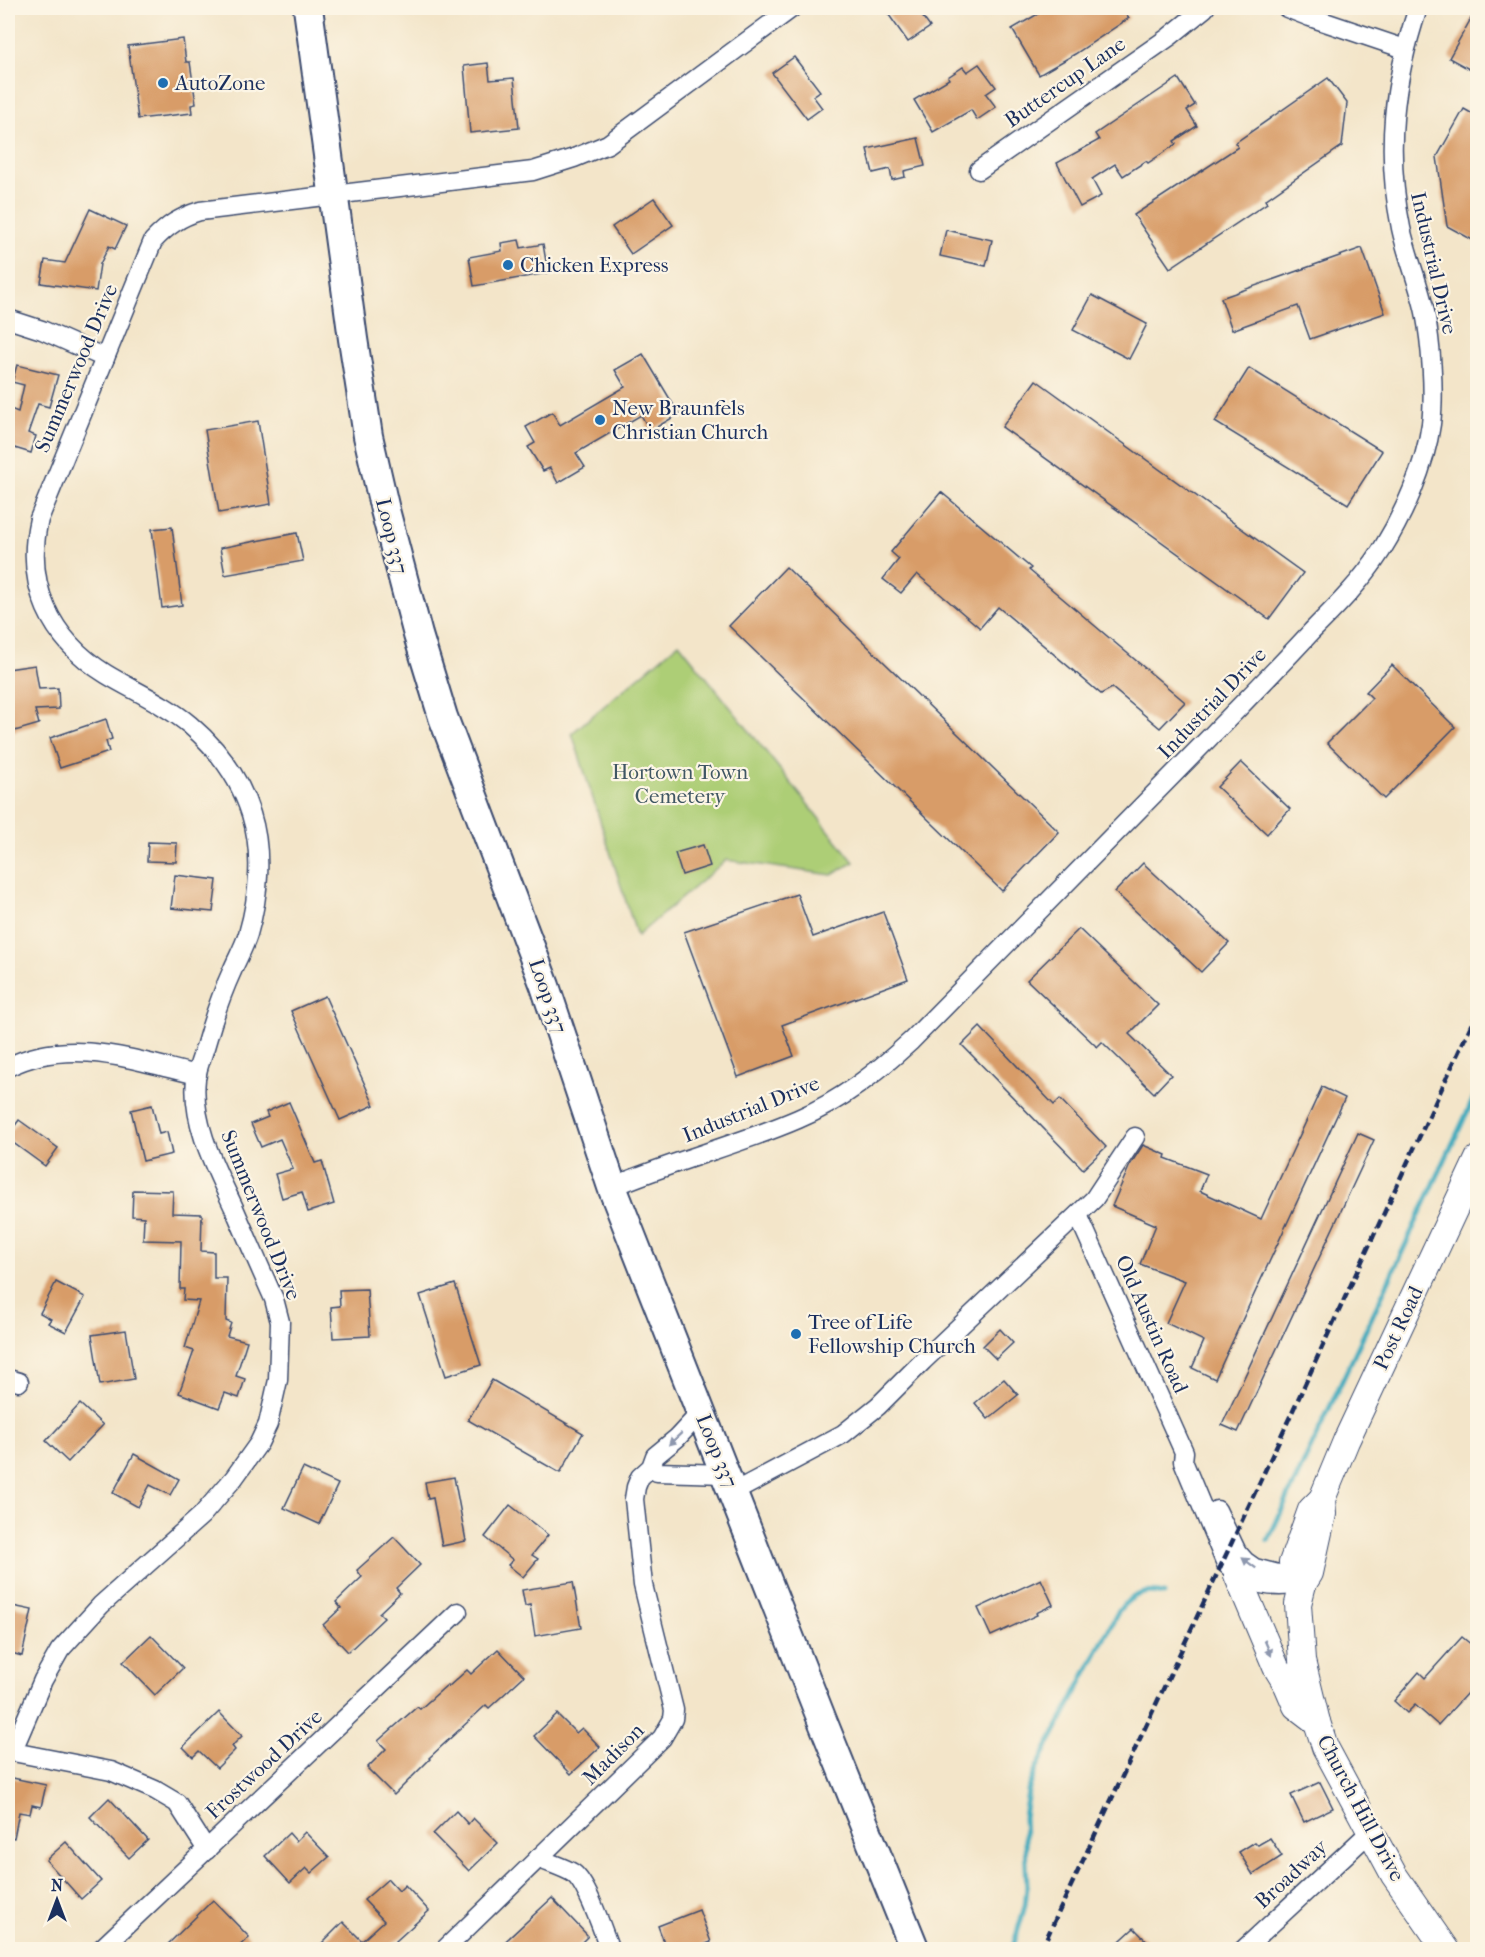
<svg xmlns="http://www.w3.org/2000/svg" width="1485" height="1957" font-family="'IM FELL French Canon',serif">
	<rect width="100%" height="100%" fill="#fcf5e5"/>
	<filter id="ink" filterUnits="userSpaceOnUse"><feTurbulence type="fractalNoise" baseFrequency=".0167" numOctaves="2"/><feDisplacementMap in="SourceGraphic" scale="12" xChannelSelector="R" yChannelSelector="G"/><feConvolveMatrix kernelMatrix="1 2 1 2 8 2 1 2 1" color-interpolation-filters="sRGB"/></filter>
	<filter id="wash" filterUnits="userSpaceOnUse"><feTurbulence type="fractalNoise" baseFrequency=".008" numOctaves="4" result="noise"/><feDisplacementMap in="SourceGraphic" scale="24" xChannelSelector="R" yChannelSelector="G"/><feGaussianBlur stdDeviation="1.35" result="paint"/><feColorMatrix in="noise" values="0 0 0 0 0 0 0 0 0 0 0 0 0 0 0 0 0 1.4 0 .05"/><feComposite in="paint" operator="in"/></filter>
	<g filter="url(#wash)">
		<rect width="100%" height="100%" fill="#f3e5c9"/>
		<path fill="#adce76" stroke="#647e6a" stroke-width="1.5" d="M679,643L854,862L832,875L726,860L637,936L572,733Z"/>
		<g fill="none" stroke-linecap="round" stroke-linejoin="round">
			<g stroke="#3fabbe" stroke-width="5">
				<path d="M1268,1540L1478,1089"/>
				<path d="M1012,1950L1025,1906L1027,1887L1024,1817L1028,1791L1036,1769L1119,1610C1132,1595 1144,1589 1164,1594"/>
			</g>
		</g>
		<g id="blocks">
			<g fill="#d89c68">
				<path d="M884,8H916L930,27L908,42Z"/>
				<path d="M1048,8H1122L1129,18L1075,54L1039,75L1012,29Z"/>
				<path d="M1477,8H1478V74L1449,58Z"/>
				<path d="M183,39L186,62H190L196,104L191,105L192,113L138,119L128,46Z"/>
				<path d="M794,57L820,91L813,96L822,108L807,119L772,73Z"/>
				<path d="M488,63L490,80L514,78L519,128L470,133L464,66Z"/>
				<path d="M979,64L996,87L986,94L996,107L977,120L971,110L933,132L914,100L949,79L948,77L963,67L967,72Z"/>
				<path d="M1178,78L1195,105L1187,110L1197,126L1174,141L1176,144L1148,163L1146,161L1123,176L1115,164L1092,179L1101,196L1080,207L1057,163L1099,140L1095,134Z"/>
				<path d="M1328,78L1347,103L1342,146L1265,200L1267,203L1170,268L1134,215L1238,147L1235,143Z"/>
				<path d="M1464,109L1478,117V243L1447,226L1437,157Z"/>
				<path d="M918,138L925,166L904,171L905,177L892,180L890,169L873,173L867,149Z"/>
				<path d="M654,198L673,225L631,254L612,227Z"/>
				<path d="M90,209L126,226L115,249L109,246L100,264L96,291L41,283L45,260L65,263Z"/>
				<path d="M946,230L992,240L986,266L940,256Z"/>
				<path d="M519,240L521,248L543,244L548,273L474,286L469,257L502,251L501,243Z"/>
				<path d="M1362,248L1385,313L1310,339L1298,306L1232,330L1221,298Z"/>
				<path d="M1092,295L1147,324L1129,359L1073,330Z"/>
				<path d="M643,354L679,414L650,431L641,415L576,453L585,467L558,483L550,468L543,471L528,447L535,443L526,427L552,412L560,425L625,387L615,370Z"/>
				<path d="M17,365L58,375L49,407L38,404L28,433L36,436L31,453L8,446V408L18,412L24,385L12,382Z"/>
				<path d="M1249,368L1382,451L1348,504L1215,422Z"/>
				<path d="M1036,380L1303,573L1269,619L1002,427Z"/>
				<path d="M258,421L271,504L219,513L205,430Z"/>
				<path d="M941,492L1031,568L1029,570L1185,702L1160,728L1112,688L1101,694L998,607L980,628L917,574L901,593L883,579L899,559L891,552Z"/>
				<path d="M172,527L182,605L162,608L152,529Z"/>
				<path d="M297,533L303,561L225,575L220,548Z"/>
				<path d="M786,567L1059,832L1002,891L729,626Z"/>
				<path d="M35,665L39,689L58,688L59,709L35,710L39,724L8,733V669Z"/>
				<path d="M1392,665L1455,727L1384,799L1327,743L1372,698L1366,692Z"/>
				<path d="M106,719L112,739L106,741L109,752L60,768L50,738Z"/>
				<path d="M1241,762L1290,809L1267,834L1217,787Z"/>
				<path d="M148,842L177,843L176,862L147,861Z"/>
				<path d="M703,845L710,866L682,875L675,853Z"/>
				<path d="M1143,863L1229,943L1201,972L1115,892Z"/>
				<path d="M175,875L217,880L213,912L171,908Z"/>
				<path d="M797,894L813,937L883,912L908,979L782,1025L794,1056L738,1077L684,932Z"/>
				<path d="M1079,929L1158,1005L1129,1034L1171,1075L1154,1093L1102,1042L1097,1047L1027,980Z"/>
				<path d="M325,996L374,1105L340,1120L291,1011Z"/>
				<path d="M980,1027L1054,1105L1060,1099L1106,1147L1083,1169L962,1045Z"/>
				<path d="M1322,1087L1345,1098L1215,1379L1192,1368L1204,1341L1166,1323L1185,1281L1140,1264L1156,1225L1112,1206L1130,1165L1143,1145L1166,1155L1165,1158L1207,1174L1200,1191L1261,1219Z"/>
				<path d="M289,1102L315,1163L322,1161L334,1204L308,1212L302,1192L282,1198L275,1174L293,1169L280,1139L261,1147L251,1124L268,1117L266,1112Z"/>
				<path d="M152,1105L159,1134L167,1132L172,1154L143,1161L131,1110Z"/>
				<path d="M19,1120L58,1148L45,1166L8,1139V1135Z"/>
				<path d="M1358,1133L1374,1140L1238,1432L1222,1425Z"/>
				<path d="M133,1190L173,1191L172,1213L202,1214L201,1251L214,1252V1278H227L226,1321L231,1323L227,1336L247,1341L236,1376L245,1379L239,1398L225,1393L219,1408L179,1393L194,1351L185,1348L199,1301L183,1300L184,1289H180L181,1241L143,1240L144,1217L132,1216Z"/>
				<path d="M56,1282L85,1297L66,1332L48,1323L51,1319L40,1313Z"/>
				<path d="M455,1284L481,1365L446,1376L420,1295Z"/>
				<path d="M367,1289L370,1336L333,1338L331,1307L340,1306L339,1290Z"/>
				<path d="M1000,1329L1013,1343L996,1359L983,1346Z"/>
				<path d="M126,1330L134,1379L100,1385L92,1335Z"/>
				<path d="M1004,1379L1018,1395L988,1419L975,1403Z"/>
				<path d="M492,1380L583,1433L560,1473L468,1420Z"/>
				<path d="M80,1404L103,1425L68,1462L46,1441Z"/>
				<path d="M134,1454L179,1479L170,1495L150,1485L138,1507L113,1493Z"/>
				<path d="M303,1468L338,1484L319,1524L284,1508Z"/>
				<path d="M454,1477L466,1541L442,1546L433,1498L428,1499L425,1482Z"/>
				<path d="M510,1505L548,1535L532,1555L538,1559L523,1577L508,1565L513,1560L485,1537Z"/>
				<path d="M394,1537L420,1565L396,1588L400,1593L379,1613L384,1618L348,1652L323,1625L341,1608L336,1602L362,1577L357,1570Z"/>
				<path d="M1041,1579L1053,1605L1036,1613L1037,1615L991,1636L978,1608Z"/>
				<path d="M573,1582L581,1628L535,1636L530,1605L525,1606L522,1590Z"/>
				<path d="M8,1605L32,1610L22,1656L8,1652Z"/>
				<path d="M151,1635L183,1668L155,1695L123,1662Z"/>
				<path d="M1462,1637L1478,1650V1681L1438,1725L1415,1705L1407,1713L1394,1701L1419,1672L1425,1678Z"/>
				<path d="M498,1649L524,1676L489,1708L486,1705L429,1758L430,1759L394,1795L367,1768L386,1749L378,1741L417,1707L420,1709L447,1685L448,1687L467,1670L471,1674Z"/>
				<path d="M219,1712L242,1736L232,1746L235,1750L217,1768L199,1751L193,1757L183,1747Z"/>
				<path d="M557,1714L576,1733L582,1728L600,1747L571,1774L534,1736Z"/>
				<path d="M8,1777L46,1785L41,1807L32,1805L30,1814L19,1812L14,1838L8,1837Z"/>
				<path d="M1320,1782L1333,1808L1304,1822L1291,1795Z"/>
				<path d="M109,1798L148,1840L129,1858L90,1817Z"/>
				<path d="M456,1811L468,1824L473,1818L498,1843L469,1871L433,1834Z"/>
				<path d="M305,1832L329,1857L311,1873L306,1868L290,1883L265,1856L289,1833L296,1841Z"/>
				<path d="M1270,1838L1282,1856L1253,1875L1239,1852L1255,1842L1258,1845Z"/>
				<path d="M66,1842L101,1881L81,1899L46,1860Z"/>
				<path d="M388,1879L399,1891L405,1885L429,1911L386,1950H315L343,1922L362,1941L384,1921L364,1900Z"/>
				<path d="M552,1898L588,1936L574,1950H496Z"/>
				<path d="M213,1900L249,1937L235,1950H162Z"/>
				<path d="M699,1910L711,1942L691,1950H667L658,1926Z"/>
				<path d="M1134,1928L1155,1950H1110Z"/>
			</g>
		</g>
	</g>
	<g filter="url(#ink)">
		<use href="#blocks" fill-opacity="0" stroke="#3b4a6e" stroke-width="1.5"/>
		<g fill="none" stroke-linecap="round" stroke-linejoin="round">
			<g stroke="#3b4a6e" stroke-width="21">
				<g id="street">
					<path d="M1287,8L1310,17L1405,49"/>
					<path d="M979,170L1169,37L1205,8"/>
					<path d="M8,319L42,330L105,358"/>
					<path d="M8,1067C69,1036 134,1060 197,1075"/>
					<path d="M612,1187C673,1161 738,1145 798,1119C841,1101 877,1072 911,1041C1012,939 1112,836 1213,734C1246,700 1280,666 1312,631C1337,606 1362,581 1381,551C1404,514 1425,467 1431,424C1435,392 1431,343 1425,312C1419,284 1407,256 1401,228C1385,150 1393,83 1418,8"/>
					<path d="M1078,1215L1184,1452L1183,1461L1226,1564C1249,1586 1272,1589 1303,1584"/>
					<path d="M8,1379L19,1382"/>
					<path d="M651,1467L657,1472L725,1474"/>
					<path d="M734,1492L843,1434L878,1406L923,1361L1094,1199L1135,1137"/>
					<path d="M1217,1510L1237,1552L1245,1561L1255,1568L1282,1575L1301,1583"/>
					<path d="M8,1751L111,1771L155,1790L177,1803L207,1850"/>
					<path d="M12,1752L43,1680L60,1650L101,1605L202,1515L234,1478L259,1443L268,1424L278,1380L280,1322L274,1299C260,1268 247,1238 234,1208C216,1169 191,1123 196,1079C197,1067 203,1055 206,1044C213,1019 221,995 232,971C237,959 244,947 248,934C259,896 263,852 251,814C240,779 218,749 190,725C165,704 134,691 106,674C50,639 24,584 39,519L153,241C167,226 180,217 200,211L533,171L574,158L608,144L792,8"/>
					<path d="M538,1858C549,1863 563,1867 573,1873C588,1884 603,1932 610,1950"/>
					<path d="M100,1950L458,1612"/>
					<path d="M444,1950L662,1738L673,1719L674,1710L643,1585L634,1499L636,1487L640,1477L651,1467L655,1456L677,1438L702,1411"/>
					<path d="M1243,1950L1370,1832"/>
				</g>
			</g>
			<g stroke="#3b4a6e" stroke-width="28">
				<g id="secondary">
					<path d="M1322,1499L1323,1514L1310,1573L1303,1584L1298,1604L1302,1661L1317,1722L1325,1747L1394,1875L1446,1950"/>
					<path d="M1237,1575L1276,1667L1287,1685L1296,1706L1317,1722"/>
					<path d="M1303,1584L1292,1563L1311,1510L1322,1499L1346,1441L1478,1159"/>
				</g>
			</g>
			<g stroke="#3b4a6e" stroke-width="32">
				<path id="primary" d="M308,8L353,339L368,436L385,510L418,635L443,717L545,986L612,1187L822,1720L915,1950"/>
			</g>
			<use href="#street" stroke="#fff" stroke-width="18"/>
			<use href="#secondary" stroke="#fff" stroke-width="26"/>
			<use href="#primary" stroke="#fff" stroke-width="28"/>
			<path stroke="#1b2f5e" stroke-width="4.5" stroke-dasharray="9 4.5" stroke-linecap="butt" d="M1041,1950L1232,1542L1478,1010"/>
		</g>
		<defs><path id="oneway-solid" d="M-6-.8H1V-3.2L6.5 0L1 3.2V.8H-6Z" transform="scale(1.5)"/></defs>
		<g fill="#8d97ae">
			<use href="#oneway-solid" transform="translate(675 1439) rotate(137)"/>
			<use href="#oneway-solid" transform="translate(1249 1563) rotate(-143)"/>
			<use href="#oneway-solid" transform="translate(1268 1648) rotate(67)"/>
		</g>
	</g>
	<g fill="#1f6fb2" stroke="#fcf5e5" stroke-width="2">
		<circle cx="163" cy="83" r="6"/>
		<circle cx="508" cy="265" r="6"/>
		<circle cx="600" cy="420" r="6"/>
		<circle cx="796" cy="1334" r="6"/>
	</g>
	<g text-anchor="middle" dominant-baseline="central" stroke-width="4.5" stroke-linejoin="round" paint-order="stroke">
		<g font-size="21" fill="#1b2f5e" stroke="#fcf5e5">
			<text transform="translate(1065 82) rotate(-35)">Buttercup Lane</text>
			<text transform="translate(1434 263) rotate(77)">Industrial Drive</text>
			<text transform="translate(76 368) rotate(-67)">Summerwood Drive</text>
			<text transform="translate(392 536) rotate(76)">Loop 337</text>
			<text transform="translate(1212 703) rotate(-46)">Industrial Drive</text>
			<text transform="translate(548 996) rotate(71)">Loop 337</text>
			<text transform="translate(751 1109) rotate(-22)">Industrial Drive</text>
			<text transform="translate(261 1215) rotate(68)">Summerwood Drive</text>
			<text transform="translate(1152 1324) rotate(66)">Old Austin Road</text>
			<text transform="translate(1398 1328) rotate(-65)">Post Road</text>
			<text transform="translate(717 1451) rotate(68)">Loop 337</text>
			<text transform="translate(613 1754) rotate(-45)">Madison</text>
			<text transform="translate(264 1764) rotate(-43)">Frostwood Drive</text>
			<text transform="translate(1361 1808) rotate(62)">Church Hill Drive</text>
			<text transform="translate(1291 1874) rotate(-43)">Broadway</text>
		</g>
		<g font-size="21" fill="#1b2f5e" stroke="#fcf5e5" text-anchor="start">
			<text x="175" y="83">AutoZone</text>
			<text x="520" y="265">Chicken Express</text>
			<text x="612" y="408">New Braunfels<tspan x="612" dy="24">Christian Church</tspan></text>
			<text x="808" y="1322">Tree of Life<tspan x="808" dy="24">Fellowship Church</tspan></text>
		</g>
		<g font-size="21" fill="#405764" stroke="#fcf5e5">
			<text x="680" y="772">Hortown Town<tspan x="680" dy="24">Cemetery</tspan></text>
		</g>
	</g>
	<rect width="1485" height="1957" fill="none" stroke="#fcf5e5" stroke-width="30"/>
	<g transform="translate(57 1900)" stroke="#fcf5e5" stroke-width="4.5" paint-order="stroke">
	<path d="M0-4.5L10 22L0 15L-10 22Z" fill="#1b2f5e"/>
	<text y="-9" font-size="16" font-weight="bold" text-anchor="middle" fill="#1b2f5e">N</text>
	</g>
</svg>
